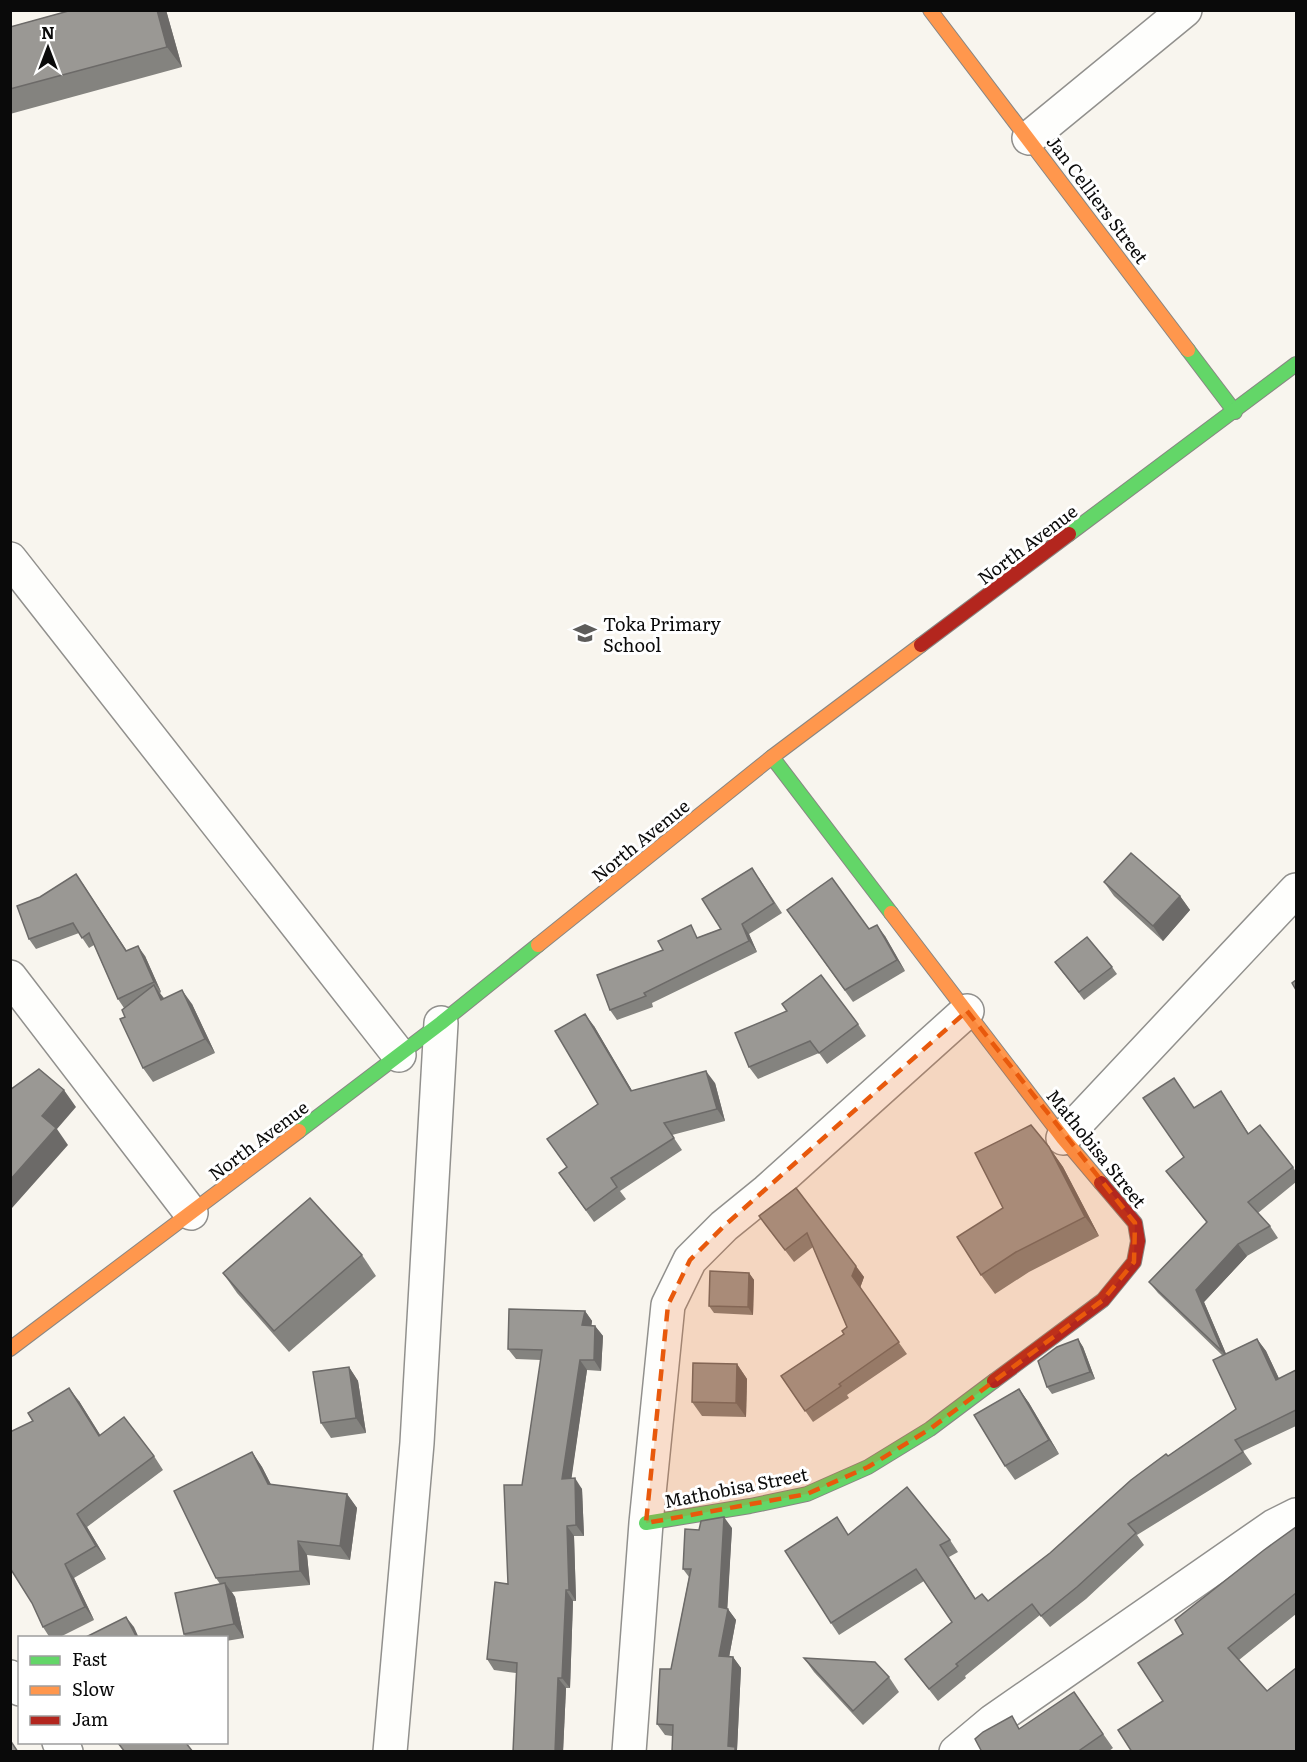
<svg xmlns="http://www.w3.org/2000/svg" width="1307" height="1762" font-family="Literata,serif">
	<rect width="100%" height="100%" fill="#f8f5ee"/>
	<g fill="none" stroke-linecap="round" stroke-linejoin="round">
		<g stroke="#91908d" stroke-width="36">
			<g id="street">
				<path d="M1029,138L1185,10"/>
				<path d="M10,559L399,1055"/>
				<path d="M10,977L191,1213"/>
				<path d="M1063,1138L1296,890"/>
				<path d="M10,1677L20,1689"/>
				<path d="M59,1742L66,1752"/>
				<path d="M390,1752L417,1443L441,1023"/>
				<path d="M629,1752L646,1523L668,1305L690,1260L724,1226L767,1191L967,1011"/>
				<path d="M956,1752L993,1721L1274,1526L1296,1515"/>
			</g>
		</g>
		<g stroke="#888683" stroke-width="16">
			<g id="fast">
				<path d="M1188,350L1235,412"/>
				<path d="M1069,534L1296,364"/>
				<path d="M772,757L891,913"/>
				<path d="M299,1131L441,1023L538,945"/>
				<path d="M646,1523L750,1506L807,1494L868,1467L930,1429L994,1381"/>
			</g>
		</g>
		<g stroke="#888683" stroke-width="16">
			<g id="slow">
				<path d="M930,10L1188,350"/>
				<path d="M891,913L1063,1138L1101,1183"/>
				<path d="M538,945L772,757L921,645"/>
				<path d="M10,1349L299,1131"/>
			</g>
		</g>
		<g stroke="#888683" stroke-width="16">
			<g id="jam">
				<path d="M921,645L1069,534"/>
				<path d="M994,1381L1103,1300L1134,1262L1138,1241L1135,1223L1101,1183"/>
			</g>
		</g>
		<use href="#street" stroke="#fefefc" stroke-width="33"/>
		<use href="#fast" stroke="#63d668" stroke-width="14"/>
		<use href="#slow" stroke="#ff974d" stroke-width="14"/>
		<use href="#jam" stroke="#b3261e" stroke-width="14"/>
	</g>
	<g fill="#84837f">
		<path d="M72,10H166L182,67L10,114V27Z"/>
		<path d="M759,878L782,913L749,934L757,952L652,1003L653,1007L617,1020L610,1010L699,937L721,929Z"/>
		<path d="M1104,882L1180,896L1190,910L1163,941L1114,896Z"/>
		<path d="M83,884L127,951L145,956L161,992L160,993L164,998L192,1004L215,1053L153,1082L143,1068L125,1017L124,1008L118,999L94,945L89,948L79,933L36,949L29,939Z"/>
		<path d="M787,910L869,929L885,936L905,971L853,1002Z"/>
		<path d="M1055,962L1112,967L1117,974L1084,1000Z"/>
		<path d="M858,1024L866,1036L827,1064L819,1053L758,1079L749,1067L735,1033Z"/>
		<path d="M594,1026L632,1091L715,1083L725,1121L672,1135L682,1150L620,1191L626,1199L594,1222L559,1173L567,1167L598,1104Z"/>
		<path d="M1221,1091L1249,1134L1293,1167L1296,1172V1182L1258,1213L1270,1226L1278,1238L1247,1256L1204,1302L1226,1354L1257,1339L1266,1351L1279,1379L1296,1370V1426L1243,1451L1252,1464L1137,1535L1144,1545L1086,1599L1050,1627L1040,1615L965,1676L966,1678L938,1701L905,1659L952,1622L924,1581L839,1635L831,1623L849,1534L950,1540L958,1552L949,1557L976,1599L988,1601L1050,1553L1168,1456L1236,1409L1223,1356L1158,1293L1149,1282L1207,1223L1166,1171L1184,1157L1194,1108Z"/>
		<path d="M1049,1147L1063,1167L1099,1236L1029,1272L995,1294L981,1275L1003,1208Z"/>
		<path d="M796,1188L864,1277L860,1288L907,1354L847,1395L849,1398L813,1422L781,1376L844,1334L847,1327L813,1247L794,1262L759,1216Z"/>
		<path d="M362,1255L376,1276L289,1352L237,1293L223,1273Z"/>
		<path d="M749,1273L754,1280L753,1315L714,1313L709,1306Z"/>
		<path d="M585,1311L592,1321L591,1326H595L603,1336L601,1371L587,1370L571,1479L582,1489L584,1536H574L576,1601H573L570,1688H566L563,1752H513L516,1673L494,1670L487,1659L508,1584L541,1360L516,1359L508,1349Z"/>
		<path d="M1078,1339L1083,1347L1095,1379L1052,1394L1047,1387Z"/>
		<path d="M737,1364L747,1379L746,1417L702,1416L692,1402Z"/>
		<path d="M349,1367L358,1381L366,1433L331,1438L321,1423Z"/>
		<path d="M1019,1389L1029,1403L1059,1454L1015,1480L1005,1466Z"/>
		<path d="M79,1401L100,1435L154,1456L163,1470L87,1527L106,1559L74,1578L94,1620L58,1638H50L43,1627L32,1603Z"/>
		<path d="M252,1452L262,1467L271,1485L347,1494L357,1508L350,1560L307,1555L310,1585L232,1592L235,1597L244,1638L226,1641V1638H186L184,1634L220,1584L216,1578Z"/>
		<path d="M1296,1527V1614L1239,1660L1296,1752L1163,1701L1183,1634Z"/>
		<path d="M732,1528L727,1608L736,1620L729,1657H733L741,1668L737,1750L672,1736L665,1735L657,1724L671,1669L689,1577L683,1569L699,1530Z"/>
		<path d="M804,1658L889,1677L899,1692L863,1725L814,1672Z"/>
		<path d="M1074,1692L1113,1748L1108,1752H982L1021,1728Z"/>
	</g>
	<g fill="#6c6a68">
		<path d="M157,10H166L182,67L167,47Z"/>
		<path d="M1180,896L1190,910L1163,941L1153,926Z"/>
		<path d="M742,924L749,934L757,952L749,941Z"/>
		<path d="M877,925L885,936L905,971L897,960Z"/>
		<path d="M138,946L145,956L161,992L154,982Z"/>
		<path d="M154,985L164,999L161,1000Z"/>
		<path d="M182,990L192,1004L215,1053L205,1039Z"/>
		<path d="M585,1014L594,1026L640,1104L631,1091Z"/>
		<path d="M706,1071L715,1083L725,1121L717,1109Z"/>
		<path d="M64,1090L76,1107L57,1129L68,1145L12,1208L10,1206V1180L42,1116Z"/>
		<path d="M1049,1147L1063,1167L1099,1236L1085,1217Z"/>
		<path d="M1238,1244L1247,1256L1204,1302L1230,1363L1222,1351L1196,1290Z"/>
		<path d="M856,1266L864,1277L860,1288L852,1276Z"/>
		<path d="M749,1273L754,1280L753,1315L748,1307Z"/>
		<path d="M585,1311L592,1321L590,1336L582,1325Z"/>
		<path d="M595,1326L603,1336L601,1371L594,1360Z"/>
		<path d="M1078,1339L1083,1347L1095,1379L1090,1372Z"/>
		<path d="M1257,1339L1266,1351L1285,1391L1276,1380Z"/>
		<path d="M580,1360L587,1370L570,1489L562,1479Z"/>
		<path d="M737,1364L747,1379L746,1417L736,1403Z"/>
		<path d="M349,1367L358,1381L366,1433L356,1418Z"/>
		<path d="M69,1388L79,1401L109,1449L99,1436Z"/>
		<path d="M1019,1389L1029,1403L1059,1454L1049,1440Z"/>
		<path d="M252,1452L262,1467L278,1498L268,1484Z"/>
		<path d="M575,1478L582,1489L584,1536L576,1525Z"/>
		<path d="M347,1494L357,1508L350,1560L340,1546Z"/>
		<path d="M77,1514L87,1527L106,1559L96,1546Z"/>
		<path d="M724,1517L732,1528L727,1615L728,1609L736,1620L727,1668L719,1656V1607Z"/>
		<path d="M567,1526L574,1536L576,1601L569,1590Z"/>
		<path d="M298,1541L307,1555L310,1585L300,1571Z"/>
		<path d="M65,1564L74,1578L94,1620L85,1607Z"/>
		<path d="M225,1583L235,1597L244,1638L234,1624Z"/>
		<path d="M566,1590L573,1601L570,1688L562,1678Z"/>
		<path d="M126,1617L134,1627L139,1638H137Z"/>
		<path d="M733,1657L741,1668L737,1750L738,1752H732L728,1746Z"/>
		<path d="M558,1678L566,1688L563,1752H555Z"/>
	</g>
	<g fill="#9a9894" stroke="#6c6a68" stroke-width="1.5">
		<path d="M72,10H157L167,47L10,89V27Z"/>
		<path d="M1131,853L1180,896L1153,926L1104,882Z"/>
		<path d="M752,868L774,903L742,924L749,941L644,993L646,996L610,1010L597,975L663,950L658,941L691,925L697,938L721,929L702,899Z"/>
		<path d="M76,874L126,951L138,946L154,982L118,999L89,933L82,938L73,923L29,939L17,906L40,897Z"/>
		<path d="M832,878L869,929L877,925L897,960L845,990L787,910Z"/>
		<path d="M1087,937L1112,967L1079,992L1055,962Z"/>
		<path d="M821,975L858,1024L819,1053L810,1041L749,1067L735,1033L787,1011L782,1004Z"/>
		<path d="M1296,980V990L1292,983Z"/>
		<path d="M154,985L161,1000L182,990L205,1039L143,1068L120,1019L125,1017L122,1010Z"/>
		<path d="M585,1014L631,1091L706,1071L717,1109L664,1123L674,1138L611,1178L617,1187L586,1210L559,1173L567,1167L547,1139L598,1104L555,1031Z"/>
		<path d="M39,1069L64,1090L42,1116L56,1128L10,1180V1090Z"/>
		<path d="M1174,1078L1194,1108L1221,1091L1248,1134L1260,1125L1293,1167L1248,1202L1270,1226L1238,1244L1196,1290L1222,1351L1149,1282L1207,1222L1166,1171L1184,1157L1143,1098Z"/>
		<path d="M1031,1125L1049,1147L1085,1217L1016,1252L981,1275L957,1237L1003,1208L975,1153Z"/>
		<path d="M796,1188L856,1266L852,1276L899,1342L839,1384L841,1386L805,1411L781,1376L844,1334L842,1331L847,1327L807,1233L785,1250L759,1216Z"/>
		<path d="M310,1198L362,1255L274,1331L223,1273Z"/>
		<path d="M710,1271L749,1273L748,1307L709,1306Z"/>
		<path d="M509,1309L585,1311L582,1325L595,1326L594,1360H580L562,1479L575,1478L576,1525L567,1526L569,1590H566L562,1678H558L555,1752H513L517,1663L487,1659L495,1582L508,1584L504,1485H522L542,1350L508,1349Z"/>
		<path d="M1078,1339L1090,1372L1047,1387L1038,1361L1057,1347Z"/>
		<path d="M1257,1339L1276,1380L1296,1370V1410L1235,1440L1243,1452L1128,1524L1136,1533L1077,1587L1041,1616L1032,1604L956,1664L958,1666L929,1689L905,1659L952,1622L916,1569L831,1623L785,1551L837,1517L848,1535L907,1487L950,1540L940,1545L975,1599L982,1594L988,1601L1050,1553L1131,1480L1166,1454L1168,1456L1236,1409L1213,1360Z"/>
		<path d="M693,1363L737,1364L736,1403L692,1402Z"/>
		<path d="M349,1367L356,1418L321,1423L313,1372Z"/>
		<path d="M69,1388L99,1436L124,1417L154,1456L77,1514L96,1546L65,1564L85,1607L43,1627L32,1603L10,1568V1432L33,1421L28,1413Z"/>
		<path d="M1019,1389L1049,1440L1005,1466L974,1415Z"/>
		<path d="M252,1452L268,1484L347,1494L340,1546L298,1541L300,1571L216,1578L174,1491Z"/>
		<path d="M724,1517L719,1607L728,1609L719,1656L733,1657L728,1746L735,1747V1752H672L673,1725L657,1724L660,1669H671L691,1569H683L685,1529L699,1530L701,1521Z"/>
		<path d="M1296,1527V1593L1228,1648L1267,1691L1296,1668V1752H1132L1118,1730L1163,1701L1138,1663L1183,1634L1175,1620L1264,1550Z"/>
		<path d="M225,1583L234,1624L184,1634L175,1593Z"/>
		<path d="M126,1617L137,1638H84Z"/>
		<path d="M804,1658L875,1662L889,1677L853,1711Z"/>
		<path d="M1074,1692L1103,1734L1077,1752H982L975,1739L983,1732L1012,1716L1019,1729Z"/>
		<path d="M10,1740L18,1752H10Z"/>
		<path d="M118,1743H186L193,1752H125Z"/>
	</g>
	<path fill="#e8590c" fill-opacity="0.2" stroke="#e8590c" stroke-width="4.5" stroke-dasharray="12 8" stroke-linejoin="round" d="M967,1011L1135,1223L1134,1262L1103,1300L930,1429L868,1467L807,1494L646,1523L668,1305L690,1260L724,1226Z"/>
	<defs>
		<g id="school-bare" transform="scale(1.8)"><path d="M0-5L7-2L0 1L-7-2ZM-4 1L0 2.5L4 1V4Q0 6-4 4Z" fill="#5d5c5a" stroke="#fff" stroke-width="2.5" paint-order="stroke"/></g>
	</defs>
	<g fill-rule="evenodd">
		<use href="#school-bare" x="585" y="633"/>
	</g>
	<g text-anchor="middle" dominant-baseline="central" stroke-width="6" stroke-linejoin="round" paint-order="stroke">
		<g font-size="18" fill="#0a0a0a" stroke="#fff">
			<text transform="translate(1098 199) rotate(53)">Jan Celliers Street</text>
			<text transform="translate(1027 544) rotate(-37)">North Avenue</text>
			<text transform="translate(640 840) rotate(-39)">North Avenue</text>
			<text transform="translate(258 1140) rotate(-37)">North Avenue</text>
			<text transform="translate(1097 1148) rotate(51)">Mathobisa Street</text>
			<text transform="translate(736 1487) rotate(-11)">Mathobisa Street</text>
		</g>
		<g font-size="18" fill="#0a0a0a" stroke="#fff" text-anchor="start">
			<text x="603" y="623">Toka Primary<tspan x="603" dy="21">School</tspan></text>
		</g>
	</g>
	<rect width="1307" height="1762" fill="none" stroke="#0a0a0a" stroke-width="24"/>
	<rect x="18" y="1636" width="210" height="108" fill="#ffffff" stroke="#9d9d9d" stroke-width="1.5"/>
	<rect x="30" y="1656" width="30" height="9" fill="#63d668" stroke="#9d9d9d" stroke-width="1.5"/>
	<text x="72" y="1666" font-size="18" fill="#0a0a0a">Fast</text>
	<rect x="30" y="1686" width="30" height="9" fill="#ff974d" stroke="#9d9d9d" stroke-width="1.5"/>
	<text x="72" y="1696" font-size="18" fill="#0a0a0a">Slow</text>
	<rect x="30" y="1716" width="30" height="9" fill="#b3261e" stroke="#9d9d9d" stroke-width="1.5"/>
	<text x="72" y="1726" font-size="18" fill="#0a0a0a">Jam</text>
	<g transform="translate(48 48)" stroke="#ffffff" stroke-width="4.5" paint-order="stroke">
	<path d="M0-4.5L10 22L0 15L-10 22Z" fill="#0a0a0a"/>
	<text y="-9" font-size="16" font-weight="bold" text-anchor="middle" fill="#0a0a0a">N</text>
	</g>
</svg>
